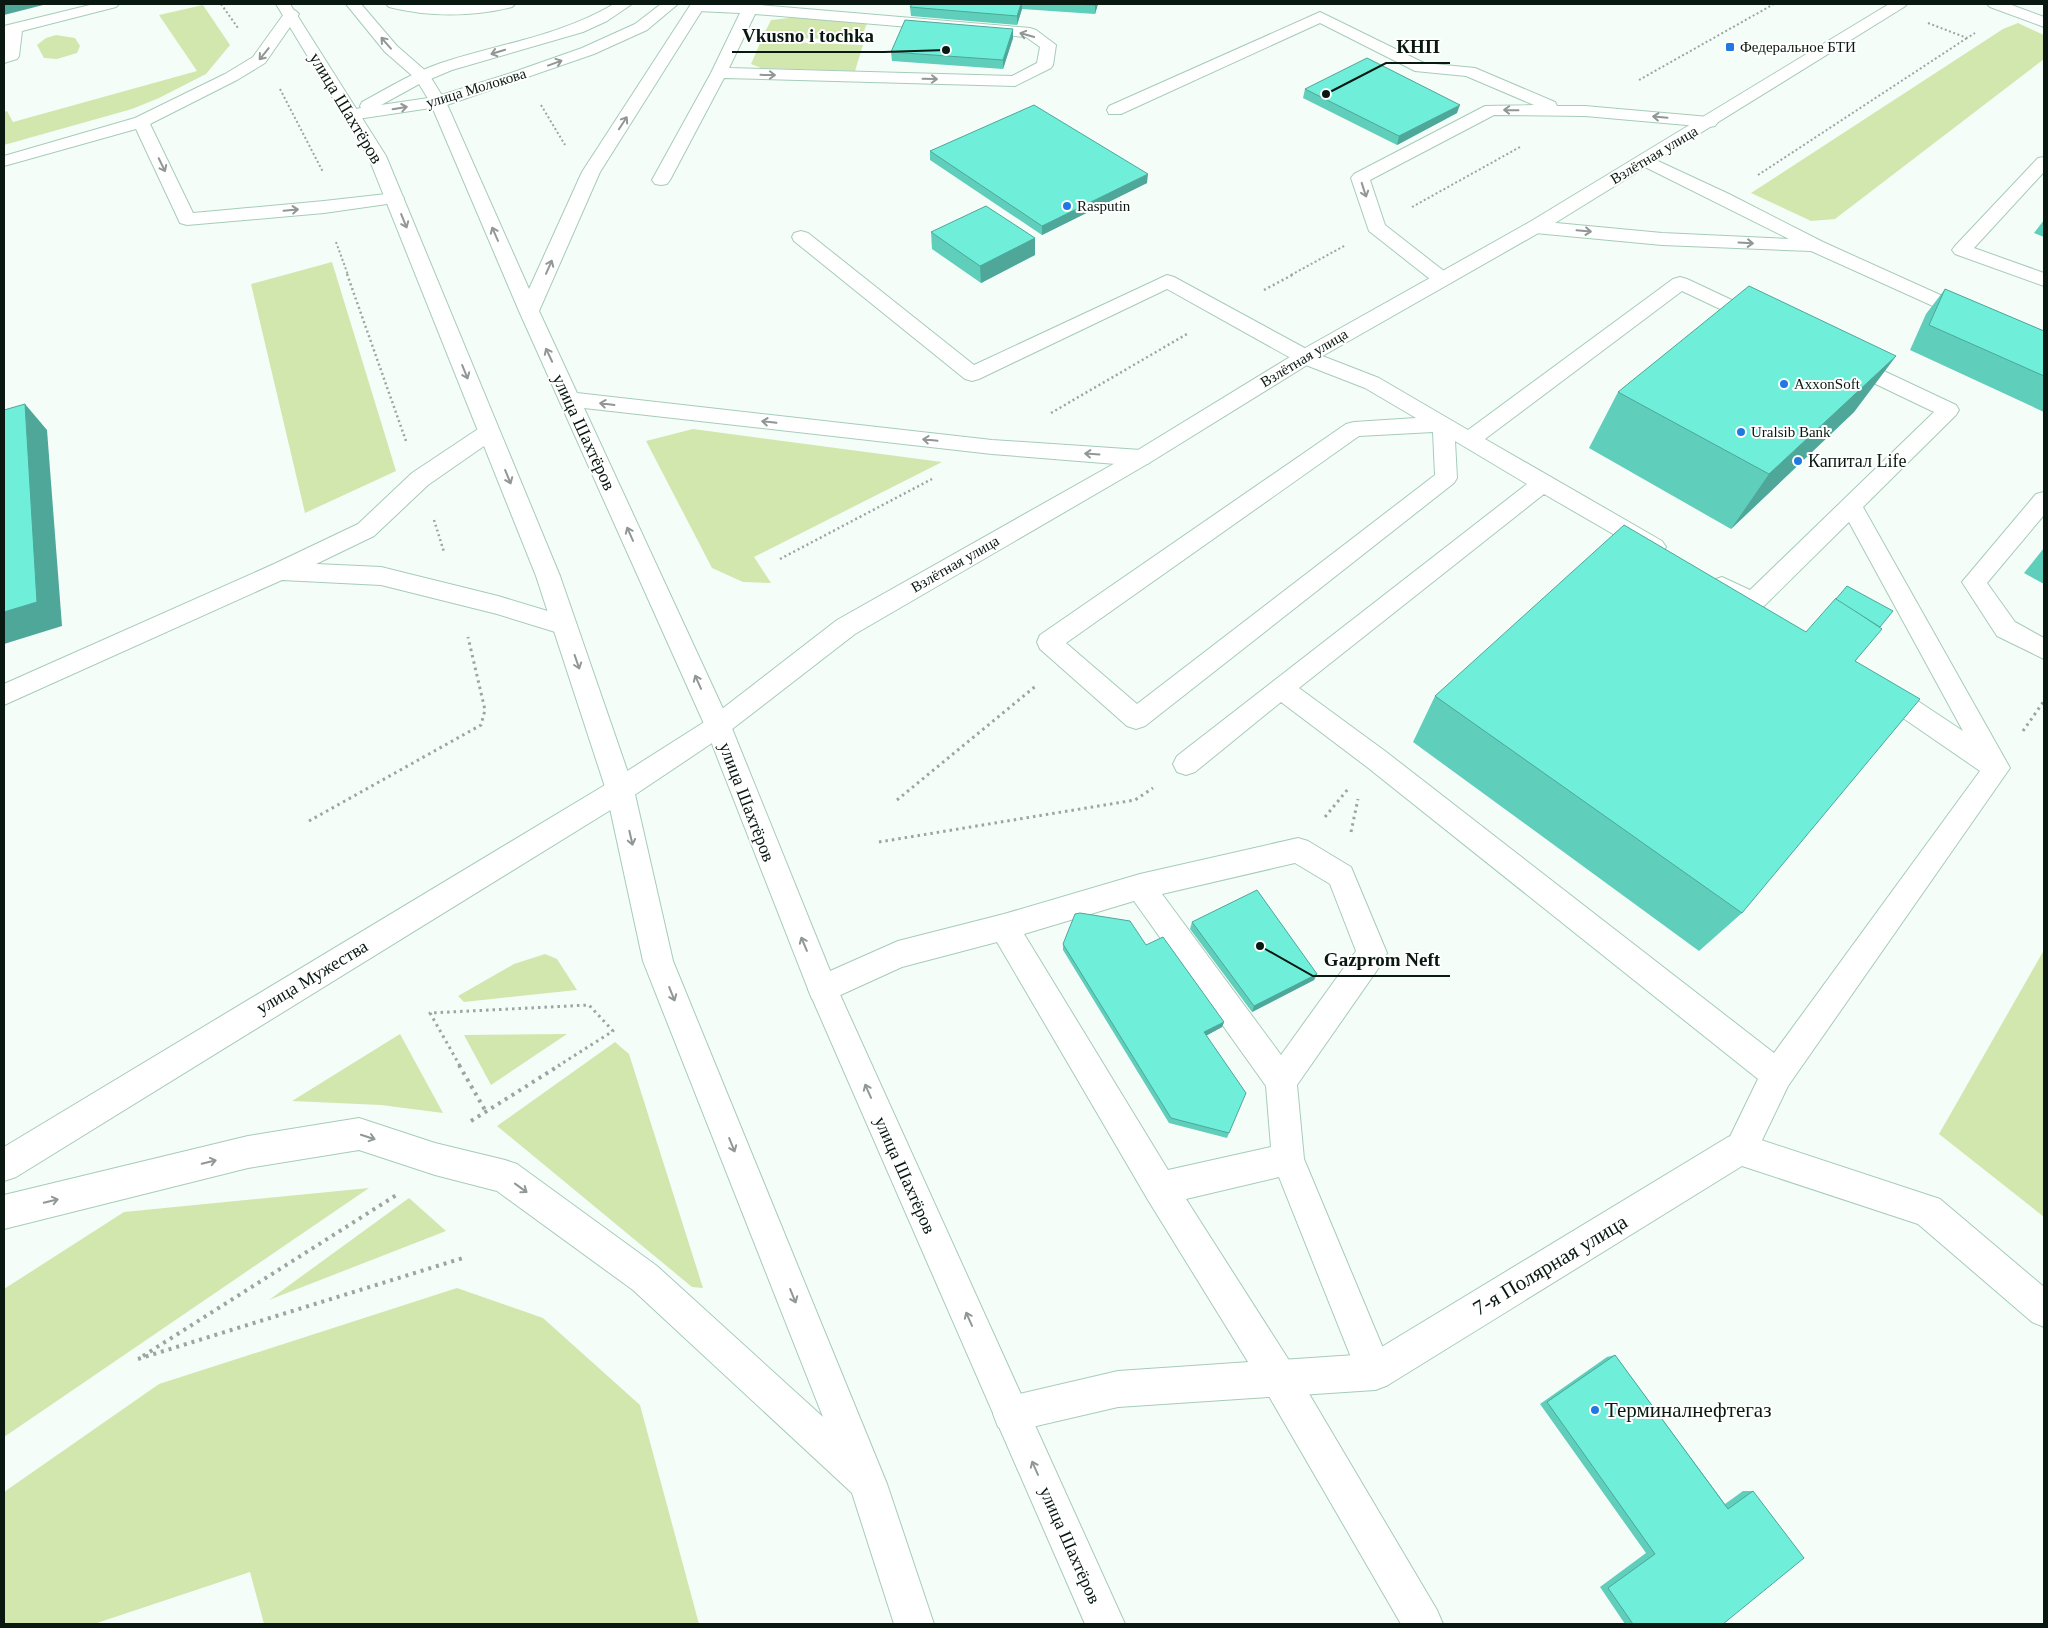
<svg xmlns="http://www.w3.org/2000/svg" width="2048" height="1628" font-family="'Times New Roman',serif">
	<rect width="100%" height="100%" fill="#f5fdf9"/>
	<g fill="#d2e7ae">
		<path d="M203,5L230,45L206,74L159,98L132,109L4,145V112L7,111L13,122L197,71L159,15Z"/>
		<path d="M798,17L868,21L860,41L763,36L771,20Z"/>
		<path d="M2018,23L2044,35V59L1835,219L1811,221L1751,193L2003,29Z"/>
		<path d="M56,35L75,38L80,46L77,53L57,59L44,58L37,45L46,38Z"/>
		<path d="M761,41L863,45L855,71L761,68L751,64Z"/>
		<path d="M332,262L396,471L305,513L251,284Z"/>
		<path d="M693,429L942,462L754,557L771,583L743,582L712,568L646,441Z"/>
		<path d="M2044,950V1217L1939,1134Z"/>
		<path d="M545,954L557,959L577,990L464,1002L458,996L514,964Z"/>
		<path d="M400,1034L443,1113L381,1105L292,1101Z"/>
		<path d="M567,1034L491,1085L464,1035Z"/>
		<path d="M615,1042L629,1054L703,1288L692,1287L497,1126Z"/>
		<path d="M369,1188L4,1437V1289L124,1212Z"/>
		<path d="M409,1198L446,1231L269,1300Z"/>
		<path d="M457,1288L543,1318L640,1405L699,1624H264L250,1572L94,1624H4V1492L159,1384Z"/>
	</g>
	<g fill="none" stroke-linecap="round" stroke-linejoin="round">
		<g stroke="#a6ccb8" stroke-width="2">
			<g id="lane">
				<path d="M94,4H119L116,7L22,31L19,56L17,59L4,63L5,35L4,36V26Z"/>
				<path d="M692,4H760V5L1030,28L1036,30L1056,45L1053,65L1051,68L1015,86L724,78L670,180L667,184L661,185L655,184L652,180L711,73L740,13L698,11L693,9L690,6ZM755,14L1026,37L1040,47L1037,63L1012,76L729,68Z"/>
				<path d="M1987,4H2009L2044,17V27L1990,7Z"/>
				<path d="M291,9L296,11L299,14L265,63L237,80L150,124L193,213L324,201L395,193L401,194L404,198L401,202L324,213L187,225L180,223L136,129L4,166V156L135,118L225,74L253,57L286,11Z"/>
				<path d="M1320,12L1424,63L1475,68L1555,102L1557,106H1585L1709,117L1715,118L1718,122L1715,126L1709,127L1585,116L1494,115L1370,180L1385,225L1449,275L1452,279L1449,283L1442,285L1435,283L1369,231L1351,178L1354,174L1485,106L1534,105L1466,76L1415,71L1320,23L1121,114H1109L1107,110L1109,106Z"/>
				<path d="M1645,155L1729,194L1823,242L1978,312L1981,316L1978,320L1971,322L1964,320L1811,251L1662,245L1535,233L1528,231L1526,227L1528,223L1535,221L1662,233L1789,239L1639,164L1636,160L1639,156Z"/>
				<path d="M2044,157V172L1974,248L2044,273V286L1955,254L1952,250L1955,246L2038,158Z"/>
				<path d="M801,231L808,233L974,365L1167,275L1174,277L1312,352L1379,378L1468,430L1673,279L1680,277L1687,279L1768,317L1771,321L1768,325L1761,327L1754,325L1682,291L1485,439L1662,541L1666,547L1662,553L1654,556L1646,553L1544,494L1299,688L1385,751L1774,1053L1980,771L1871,696L1867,689L1871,682L1880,679L1889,682L1963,731L1849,522L1761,609C1758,610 1755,612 1752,612C1743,612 1715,594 1710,586L1713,580L1722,577L1750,590L1934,412L1838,366L1835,361L1838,356L1845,354L1852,356L1956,405L1959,410L1956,415L1863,507L2010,768L1788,1086L1752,1161L1740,1165L1728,1161L1724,1149L1758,1079L1367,767L1281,702L1195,772L1186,775L1177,772L1173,764L1177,756L1527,484L1455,441L1457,478L1454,483L1145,726L1136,729L1127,726L1040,649L1037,642L1040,635L1346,424L1354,422L1416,418L1365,388L1298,362L1167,289L979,379L972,381L965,379L794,241L792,237L794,233ZM1433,432L1435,475L1137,704L1066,643L1359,436Z"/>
				<path d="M2044,492V515L1987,583L2015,622L2044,638V659L1997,636L1962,582L2036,494Z"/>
				<path d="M1298,838L1308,841L1351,867L1387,953L1382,963L1297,1085L1304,1159L1393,1372L1388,1385L1375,1390L1362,1385L1279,1177L1186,1199L1292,1365L1437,1610L1443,1624H1401L1266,1391L1148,1200L997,942L902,967L823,1003L812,999L808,989L812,979L898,941L1004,914L1140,874ZM1295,863L1330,884L1356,951L1281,1055L1162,894ZM1134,901L1266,1086L1271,1147L1168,1170L1024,934Z"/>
			</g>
		</g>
		<g stroke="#a6ccb8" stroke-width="2">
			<g id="street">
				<path d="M489,425L497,427L500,432L497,437L428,485L374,536L316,564L381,567L498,596L574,619L577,626L574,633L565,635L497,614L381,585L282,580L4,705V684L274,564L358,524L412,473L481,427Z"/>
				<path d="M1740,1133L1940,1199L2044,1287V1327L2032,1322L1918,1224L1742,1166L1388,1385L1375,1390L1118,1407L1011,1432L998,1427L993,1414L998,1401L1011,1396L1118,1371L1370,1354L1728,1137Z"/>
			</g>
		</g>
		<g stroke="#a6ccb8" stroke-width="2">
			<g id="secondary">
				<path d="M614,4H632L607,21L583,32L452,70L421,83L381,105L435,97L511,73L582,48L635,24L661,4H678L647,30L594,54L444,106L351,120L345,119L343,115L345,111L361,108L360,106L362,102C388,88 412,73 441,63C499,44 560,36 614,4Z"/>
				<path d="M1889,4H1907L1904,7L1542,231L1312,362L1149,463L855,634L727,733L630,798L16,1177L4,1181V1147L610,782L709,719L837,620L1133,453L1298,352L1528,223Z"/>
			</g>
		</g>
		<g stroke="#a6ccb8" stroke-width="2">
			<g id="primary">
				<path d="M276,4H290L386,156L560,576L634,790L673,961L887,1484L934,1624H894L852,1493L633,1290L497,1191L435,1175L359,1150L248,1168L4,1229V1195L248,1136L359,1118L435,1143L505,1160L517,1164L657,1266L823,1417L643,961L606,790L536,576L368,156Z"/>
				<path d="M346,4H361L397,46L428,73L446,102L529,289L582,172L691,4H706L600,172L539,311L577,393L992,440L1141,450L1149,453L1152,458L1149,463L1141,466L992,454L584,408L731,726L837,988L1125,1624H1085L808,989L705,726L519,311L430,102L416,79L385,52Z"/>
				<path d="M386,4H515L512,7C473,17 428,17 389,7Z"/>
			</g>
		</g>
		<g stroke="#9ba6a1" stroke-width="2" stroke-dasharray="2 2.5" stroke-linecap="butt">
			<path d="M221,4L238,28"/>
			<path d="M1928,23L1967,38L1975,33"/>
			<path d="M1639,80L1774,4"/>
			<path d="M280,89L323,172"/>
			<path d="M541,105L565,145"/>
			<path d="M1758,175L1967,38"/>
			<path d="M1412,207L1520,147"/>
			<path d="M336,242L348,275"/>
			<path d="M1291,275L1346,245"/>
		</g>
		<g stroke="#9ba6a1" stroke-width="2.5" stroke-dasharray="2 3" stroke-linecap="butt">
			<path d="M347,274L406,441"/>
			<path d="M1264,290L1294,274"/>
			<path d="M1051,413L1187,334"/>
			<path d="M434,520L444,552"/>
			<path d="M780,559L932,479"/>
		</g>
		<g stroke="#9ba6a1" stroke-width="3" stroke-dasharray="2.5 4" stroke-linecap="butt">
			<path d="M2023,731L2044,701"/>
			<path d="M897,800L1037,685"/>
			<path d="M1325,817L1348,789"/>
			<path d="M309,821L481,725L485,710L468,637"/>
			<path d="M1351,832L1358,799"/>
			<path d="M879,842L1135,800L1153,788"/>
			<path d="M460,1066L430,1013L589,1005L613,1031L558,1066"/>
		</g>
		<g stroke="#9ba6a1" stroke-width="4" stroke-dasharray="3 5" stroke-linecap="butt">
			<path d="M459,1065L485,1110"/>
			<path d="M471,1121L560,1065"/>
			<path d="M143,1356L398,1194"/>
			<path d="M138,1359L463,1258"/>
		</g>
		<use href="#lane" fill="#fff" fill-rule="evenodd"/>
		<use href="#street" fill="#fff" fill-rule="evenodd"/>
		<use href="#secondary" fill="#fff" fill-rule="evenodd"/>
		<use href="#primary" fill="#fff" fill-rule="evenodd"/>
	</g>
	<g fill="#5fcebb">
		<path d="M912,4H1098L1095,14L1022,9L1017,25L911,16L910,7Z"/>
		<path d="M1013,29V38L1003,69L892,61L891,52Z"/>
		<path d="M1305,89L1457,113L1397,145L1303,98Z"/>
		<path d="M930,151L1147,183L1042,235L930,160Z"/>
		<path d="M2044,220V237L2034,233Z"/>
		<path d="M931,232L1035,238V255L981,283L932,249Z"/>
		<path d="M1945,289L2044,331V412L1910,350L1926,314Z"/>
		<path d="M1896,356L1854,412L1731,529L1589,448L1618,392Z"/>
		<path d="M2044,548V584L2024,573Z"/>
		<path d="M1880,627L1855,661L1742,913L1699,951L1413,742L1435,696L1806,632Z"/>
		<path d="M1192,922L1317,974L1314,980L1252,1012L1190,929Z"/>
		<path d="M1063,944L1146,945L1224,1022L1222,1027L1207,1035L1229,1133L1227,1138L1169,1123L1063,950Z"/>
		<path d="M1615,1355L1725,1504L1743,1491H1753L1723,1624H1625L1600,1587L1646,1553L1540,1404L1607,1357Z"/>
	</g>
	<g fill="#4ea799">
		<path d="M4,4H47L4,15Z"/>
		<path d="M1021,4H1022V9L1017,25V16Z"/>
		<path d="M1096,4H1098L1095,14V5Z"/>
		<path d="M1013,29V38L1003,69V60Z"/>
		<path d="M1460,105L1457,113L1397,145L1399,136Z"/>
		<path d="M1148,174L1147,183L1042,235V226Z"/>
		<path d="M1035,238V255L981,283L980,266Z"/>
		<path d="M1896,356L1854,412L1731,529L1769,474Z"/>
		<path d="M25,404L47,430L62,626L4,644V612Z"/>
		<path d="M1317,974L1314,980L1252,1012L1254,1006Z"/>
		<path d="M1224,1022L1222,1027L1202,1038L1204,1032Z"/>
	</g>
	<g fill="#6fefda" stroke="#4ea799">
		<path d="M912,4H1021L1017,16L910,7Z"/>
		<path d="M1072,4H1096L1095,5Z"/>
		<path d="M905,20L1013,29L1003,60L891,52Z"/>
		<path d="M1367,58L1460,105L1399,136L1305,89Z"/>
		<path d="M1034,105L1148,174L1042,226L930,151Z"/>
		<path d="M986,206L1035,238L980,266L931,232Z"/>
		<path d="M1749,286L1896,356L1769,474L1618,392Z"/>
		<path d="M1945,289L2044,331V376L1929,325Z"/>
		<path d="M25,404L37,602L4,612V410Z"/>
		<path d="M1624,525L1806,632L1836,598L1882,629L1855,661L1920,699L1742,913L1435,696Z"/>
		<path d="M1847,586L1893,611L1880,627L1836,599Z"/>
		<path d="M1257,890L1317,974L1254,1006L1192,922Z"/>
		<path d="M1080,913L1130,921L1146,945L1163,937L1224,1022L1204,1032L1246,1093L1229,1133L1171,1118L1063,944L1075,914Z"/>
		<path d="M1615,1355L1728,1509L1753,1491L1804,1558L1723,1624H1633L1608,1588L1655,1554L1547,1402Z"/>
	</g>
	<defs><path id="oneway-shaft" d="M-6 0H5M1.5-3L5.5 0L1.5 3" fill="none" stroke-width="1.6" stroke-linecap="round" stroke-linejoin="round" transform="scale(1.25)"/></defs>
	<g stroke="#909794">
		<use href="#oneway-shaft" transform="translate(1027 35) rotate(-164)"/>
		<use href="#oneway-shaft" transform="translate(386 43) rotate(-131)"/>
		<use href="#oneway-shaft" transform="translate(498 52) rotate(163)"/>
		<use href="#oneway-shaft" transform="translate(264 54) rotate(129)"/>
		<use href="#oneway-shaft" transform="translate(555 63) rotate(-20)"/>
		<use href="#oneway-shaft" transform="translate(768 75) rotate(1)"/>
		<use href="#oneway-shaft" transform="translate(930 79) rotate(1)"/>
		<use href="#oneway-shaft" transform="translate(400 108) rotate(-9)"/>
		<use href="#oneway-shaft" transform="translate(1511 110) rotate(-179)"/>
		<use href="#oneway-shaft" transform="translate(1660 117) rotate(-175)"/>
		<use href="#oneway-shaft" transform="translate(623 123) rotate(-57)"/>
		<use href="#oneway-shaft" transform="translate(162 165) rotate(64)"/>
		<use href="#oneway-shaft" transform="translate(1364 190) rotate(72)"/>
		<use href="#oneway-shaft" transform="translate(291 210) rotate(-5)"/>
		<use href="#oneway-shaft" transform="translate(404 221) rotate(68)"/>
		<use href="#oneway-shaft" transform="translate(1584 231) rotate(5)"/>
		<use href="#oneway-shaft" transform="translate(495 234) rotate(-114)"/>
		<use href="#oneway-shaft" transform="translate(1746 243) rotate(3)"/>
		<use href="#oneway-shaft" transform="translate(549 267) rotate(-66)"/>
		<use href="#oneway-shaft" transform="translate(549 355) rotate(-115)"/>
		<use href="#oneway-shaft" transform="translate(465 372) rotate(68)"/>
		<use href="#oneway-shaft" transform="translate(607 404) rotate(-173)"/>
		<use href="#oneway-shaft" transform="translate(769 422) rotate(-174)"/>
		<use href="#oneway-shaft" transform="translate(930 440) rotate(-174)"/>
		<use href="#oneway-shaft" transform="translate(1092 454) rotate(-176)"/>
		<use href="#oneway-shaft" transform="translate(508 477) rotate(68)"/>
		<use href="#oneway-shaft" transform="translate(630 534) rotate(-114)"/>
		<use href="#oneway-shaft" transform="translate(577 662) rotate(71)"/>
		<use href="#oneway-shaft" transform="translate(698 682) rotate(-114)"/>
		<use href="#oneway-shaft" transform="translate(631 838) rotate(77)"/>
		<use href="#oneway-shaft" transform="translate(804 944) rotate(-113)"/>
		<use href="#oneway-shaft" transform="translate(672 994) rotate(68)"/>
		<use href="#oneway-shaft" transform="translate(868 1091) rotate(-114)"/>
		<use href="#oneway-shaft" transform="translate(368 1137) rotate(18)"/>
		<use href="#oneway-shaft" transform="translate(732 1145) rotate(68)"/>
		<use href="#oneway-shaft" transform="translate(209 1162) rotate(-14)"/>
		<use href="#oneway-shaft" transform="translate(521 1188) rotate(36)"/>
		<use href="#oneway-shaft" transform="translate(51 1201) rotate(-14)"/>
		<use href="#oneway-shaft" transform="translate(793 1296) rotate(68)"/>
		<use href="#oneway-shaft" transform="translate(969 1319) rotate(-114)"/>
		<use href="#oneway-shaft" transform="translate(1035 1468) rotate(-114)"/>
	</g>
	<g fill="#2178e2" stroke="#fff" stroke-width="2">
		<rect x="1725" y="42" width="10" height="10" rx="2.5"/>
		<circle cx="1067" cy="206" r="5"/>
		<circle cx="1784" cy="384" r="5"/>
		<circle cx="1741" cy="432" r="5"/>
		<circle cx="1798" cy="461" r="5"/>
		<circle cx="1595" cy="1410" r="5"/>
	</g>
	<g text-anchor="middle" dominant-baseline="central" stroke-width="4" stroke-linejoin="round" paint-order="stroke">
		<g font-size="15" fill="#091811" stroke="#fff" text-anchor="start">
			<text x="1740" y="47">Федеральное БТИ</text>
			<text x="1077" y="206">Rasputin</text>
			<text x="1794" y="384">AxxonSoft</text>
			<text x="1751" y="432">Uralsib Bank</text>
		</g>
		<g font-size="15" fill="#091811" stroke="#fff">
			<text transform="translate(476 88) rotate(-17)">улица Молокова</text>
			<text transform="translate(1654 155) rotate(-31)">Взлётная улица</text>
			<text transform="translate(1304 358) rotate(-31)">Взлётная улица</text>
			<text transform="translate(955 564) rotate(-30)">Взлётная улица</text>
		</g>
		<g font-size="18" fill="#091811" stroke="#fff">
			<text transform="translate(346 108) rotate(59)">улица Шахтёров</text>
			<text transform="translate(584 432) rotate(65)">улица Шахтёров</text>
			<text transform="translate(747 802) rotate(69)">улица Шахтёров</text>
			<text transform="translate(312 977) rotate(-31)">улица Мужества</text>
			<text transform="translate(905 1175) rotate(66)">улица Шахтёров</text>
			<text transform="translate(1070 1545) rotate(66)">улица Шахтёров</text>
		</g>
		<g font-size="18" fill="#091811" stroke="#fff" text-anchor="start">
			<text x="1808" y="461">Капитал Life</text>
		</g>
		<g font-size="21" fill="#091811" stroke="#fff">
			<text transform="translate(1550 1265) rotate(-31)">7-я Полярная улица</text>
		</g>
		<g font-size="21" fill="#091811" stroke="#fff" text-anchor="start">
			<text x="1605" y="1410">Терминалнефтегаз</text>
		</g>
	</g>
	<path fill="none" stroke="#091811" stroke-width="2" d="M946 50L884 52H732M1326 94L1386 63H1450M1260 946L1313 976H1450"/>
	<g fill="#091811" stroke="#fff" stroke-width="2">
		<circle cx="946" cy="50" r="5"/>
		<circle cx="1326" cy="94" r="5"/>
		<circle cx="1260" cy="946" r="5"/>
	</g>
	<g font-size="19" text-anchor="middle" font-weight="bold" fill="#091811" stroke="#fff" stroke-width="4" stroke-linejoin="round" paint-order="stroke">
		<text x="808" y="42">Vkusno i tochka</text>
		<text x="1418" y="53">КНП</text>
		<text x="1382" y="966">Gazprom Neft</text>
	</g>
	<rect width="2048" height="1628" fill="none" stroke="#091811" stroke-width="10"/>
</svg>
